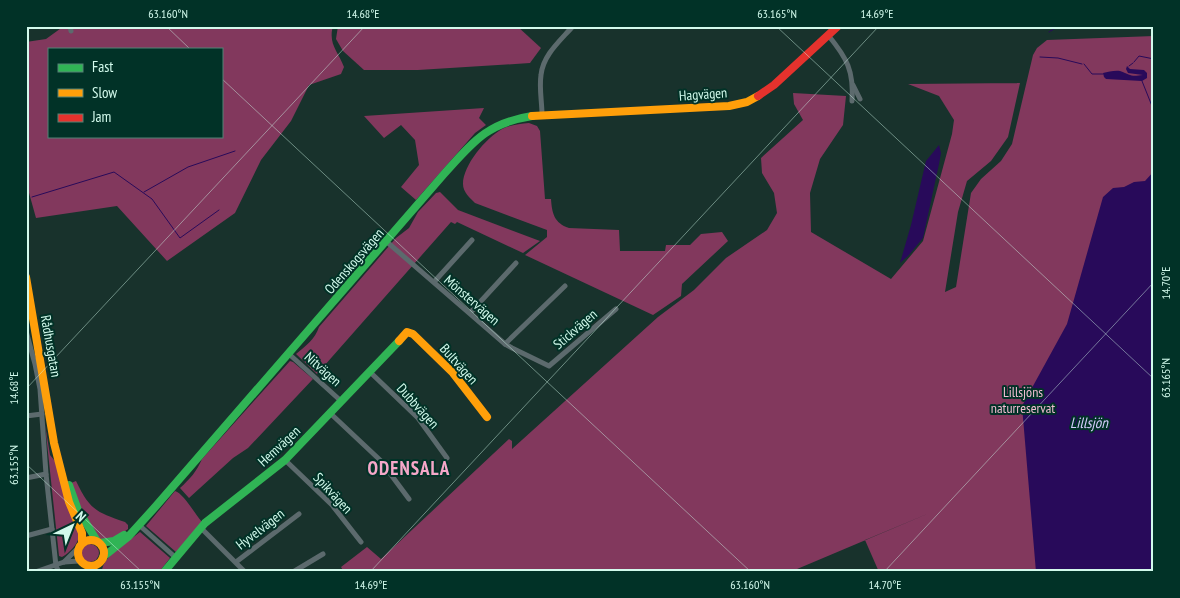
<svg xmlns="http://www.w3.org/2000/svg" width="1180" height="598" font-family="'PT Sans Narrow',sans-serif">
	<rect width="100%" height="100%" fill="#18322c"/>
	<g fill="#82385d" fill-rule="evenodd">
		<path d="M64,26H333C328,44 338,51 344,67L341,74L309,85L291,121L261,160L235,213L167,261L117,206L36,218L26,182V42L46,39ZM49,49H221V136H49Z"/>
		<path d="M338,26H517L541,48L530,63L418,70H364L343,51L336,39Z"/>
		<path d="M1154,36V572H879L865,540L932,512L790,572H344L341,567L367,547L381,559L509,439L512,441V449L658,317L694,290L726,258L767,230L777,213L774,193L762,173L761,158L803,120L794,104L793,93L846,96L843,125L820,159L810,193L811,232L891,279L923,241L952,134L954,120L939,96L908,84L1020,83L1008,137L991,161L967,181L958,212L945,292L956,287L971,193L981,179L1001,161L1012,144L1033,55L1037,48L1047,40Z"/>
		<path d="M484,108L479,118L486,125L475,133L416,200L401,187L419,165L415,140L401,125L384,138L364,116Z"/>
		<path d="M529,123L537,126L540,131L545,199H551C552,213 554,223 569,228L619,230L620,251H665L666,245H690L701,234L722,232L728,241L682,284L681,296L653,315L525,255L547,237V230L475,203C470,198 463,192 463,184C463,165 486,138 502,129C510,125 520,124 529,123Z"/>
		<path d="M440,192L458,210L540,241L523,253L457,222L455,224L451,222L317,374L296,354C306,346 315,339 319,327L396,238L409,228L418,212L436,193Z"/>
		<path d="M290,361L293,362L313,379L248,448L233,458L189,498L180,488C190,479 197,471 202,459Z"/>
		<path d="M45,424L50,455L55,461L79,533C80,543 70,552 62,557L59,556Z"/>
		<path d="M76,481C90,510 96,512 125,522L128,525V529C121,534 111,542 103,540C90,537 75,496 71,483Z"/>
		<path d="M175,491C184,494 194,513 202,522L176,552L146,526Z"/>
		<path d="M140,532L170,558L159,572H102C102,556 129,541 140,532Z"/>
		<circle cx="90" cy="553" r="9"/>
	</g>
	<g fill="#280a5a">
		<path d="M1127,66L1130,69L1144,70L1147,73V78L1142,81L1106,79L1104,77L1103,73C1108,72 1115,70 1120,71C1131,75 1130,77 1143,75L1128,73L1126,69Z"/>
		<path d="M939,145L941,153L939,164L923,238L908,256L900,263L911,225L926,161Z"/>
		<path d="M1154,171V572H1036L1022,406L1067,324L1103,197L1113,188L1124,187L1134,182L1145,181Z"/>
	</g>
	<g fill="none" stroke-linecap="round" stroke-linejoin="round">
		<g stroke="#280a5a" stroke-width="1">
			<path d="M1049,32L1059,26"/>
			<path d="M1040,57L1058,58L1082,64"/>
			<path d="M1134,62L1139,56L1154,59"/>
			<path d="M1084,64L1092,74H1103"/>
			<path d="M1129,66L1133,63"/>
			<path d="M1142,81L1154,111"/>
			<path d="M144,192L188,167L235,151"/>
			<path d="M32,197L114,172L152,199L180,238L219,210"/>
		</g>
		<g stroke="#5c6a6d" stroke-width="5">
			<path d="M70,26L71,31"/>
			<path d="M828,35C847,58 854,71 852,101"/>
			<path d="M853,85L860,99"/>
			<path d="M542,115C542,102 539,88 541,75C543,55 560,41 573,26"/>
			<path d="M387,242L505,344L512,348L549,366L616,309"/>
			<path d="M434,282L472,240"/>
			<path d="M470,313L516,263"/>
			<path d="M26,331L35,364L40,389L46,474L56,566L59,572"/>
			<path d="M505,344L565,286"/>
			<path d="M289,354L341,401"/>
			<path d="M370,372L418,418L447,458"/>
			<path d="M330,413L380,460L409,499"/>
			<path d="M26,416L42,414"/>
			<path d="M285,460L332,505L361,542"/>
			<path d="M26,478L46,474"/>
			<path d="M139,525L175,557"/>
			<path d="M201,528L245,572"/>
			<path d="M26,536L52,529"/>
			<path d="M64,562L78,548"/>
			<path d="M236,562L299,514"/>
			<path d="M35,572L64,562L79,561"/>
			<path d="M293,572L323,554"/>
		</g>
		<g stroke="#30b455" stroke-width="8">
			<path d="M69,485L78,510L97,541"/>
			<path d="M100,543L114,541L124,535"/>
			<path d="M103,557L128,537L156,506L444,174C473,142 487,123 532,116"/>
			<path d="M164,572L205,523L285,460L399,341"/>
		</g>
		<g stroke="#ff9f0a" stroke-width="8">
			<path d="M532,116L729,106L747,102L758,96"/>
			<path d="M26,277L54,443L69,502L82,533V543"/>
			<path d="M399,341L407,332L413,334L453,373L487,417"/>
			<circle cx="91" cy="553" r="13"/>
		</g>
		<path stroke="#e5322d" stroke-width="8" d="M758,96L774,85L838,26"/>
	</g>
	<path fill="none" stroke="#d2faec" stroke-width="1" stroke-opacity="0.45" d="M166,26L190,49M776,26L1154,379M221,78L751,572M26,389L365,26M26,464L142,572M370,572L879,26M884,572L1154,282"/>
	<g text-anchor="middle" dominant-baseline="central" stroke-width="4" stroke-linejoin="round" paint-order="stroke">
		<g font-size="14" fill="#d2faec" stroke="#013227">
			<text transform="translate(703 94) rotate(-4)">Hagvägen</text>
			<text transform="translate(354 261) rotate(-49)">Odenskogsvägen</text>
			<text transform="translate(472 300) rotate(41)">Mönstervägen</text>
			<text transform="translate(575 329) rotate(-41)">Stickvägen</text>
			<text transform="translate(51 346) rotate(80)">Rådhusgatan</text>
			<text transform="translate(459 364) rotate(48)">Bultvägen</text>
			<text transform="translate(323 369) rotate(42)">Nitvägen</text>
			<text transform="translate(418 406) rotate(48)">Dubbvägen</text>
			<text transform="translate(279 446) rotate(-43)">Hemvägen</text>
			<text transform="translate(333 493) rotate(47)">Spikvägen</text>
			<text transform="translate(260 529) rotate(-38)">Hyvelvägen</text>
		</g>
		<g font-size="14" fill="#f3bed3" stroke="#013227">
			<text x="1023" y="392">Lillsjöns<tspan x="1023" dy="16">naturreservat</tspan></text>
		</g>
		<g font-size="15" font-style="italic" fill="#d4ccfc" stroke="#013227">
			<text x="1089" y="422">Lillsjön</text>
		</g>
		<g font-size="19" font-weight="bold" letter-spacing="1" fill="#f5a7c9" stroke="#013227">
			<text x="409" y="468">ODENSALA</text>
		</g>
	</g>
	<rect width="1180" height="598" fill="none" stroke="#013227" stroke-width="55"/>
	<rect x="48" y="48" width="175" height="90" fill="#013227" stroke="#558276"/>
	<rect x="58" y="64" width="25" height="8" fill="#30b455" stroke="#558276"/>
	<text x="92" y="72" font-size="15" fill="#d2faec">Fast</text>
	<rect x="58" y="89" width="25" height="8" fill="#ff9f0a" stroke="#558276"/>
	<text x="92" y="98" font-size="15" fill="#d2faec">Slow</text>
	<rect x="58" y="114" width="25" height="8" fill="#e5322d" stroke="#558276"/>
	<text x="92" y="122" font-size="15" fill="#d2faec">Jam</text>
	<g transform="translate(72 526) rotate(43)" stroke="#013227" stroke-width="4" paint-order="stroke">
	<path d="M0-4L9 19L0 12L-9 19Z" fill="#d2faec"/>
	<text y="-8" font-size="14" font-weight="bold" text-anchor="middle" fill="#d2faec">N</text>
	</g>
	<rect x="28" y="28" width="1124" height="542" fill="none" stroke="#d2faec" stroke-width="2"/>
	<g font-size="12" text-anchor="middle" fill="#d2faec">
		<text x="168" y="18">63.160°N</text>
		<text x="363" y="18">14.68°E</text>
		<text x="777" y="18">63.165°N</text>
		<text x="877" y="18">14.69°E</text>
		<text transform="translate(1166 283) rotate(-90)" y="4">14.70°E</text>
		<text transform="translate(1166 378) rotate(-90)" y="4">63.165°N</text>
		<text transform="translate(14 388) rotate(-90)" y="4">14.68°E</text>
		<text transform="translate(14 465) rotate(-90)" y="4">63.155°N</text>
		<text x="140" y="589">63.155°N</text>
		<text x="371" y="589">14.69°E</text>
		<text x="750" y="589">63.160°N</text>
		<text x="885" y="589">14.70°E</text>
	</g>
</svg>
